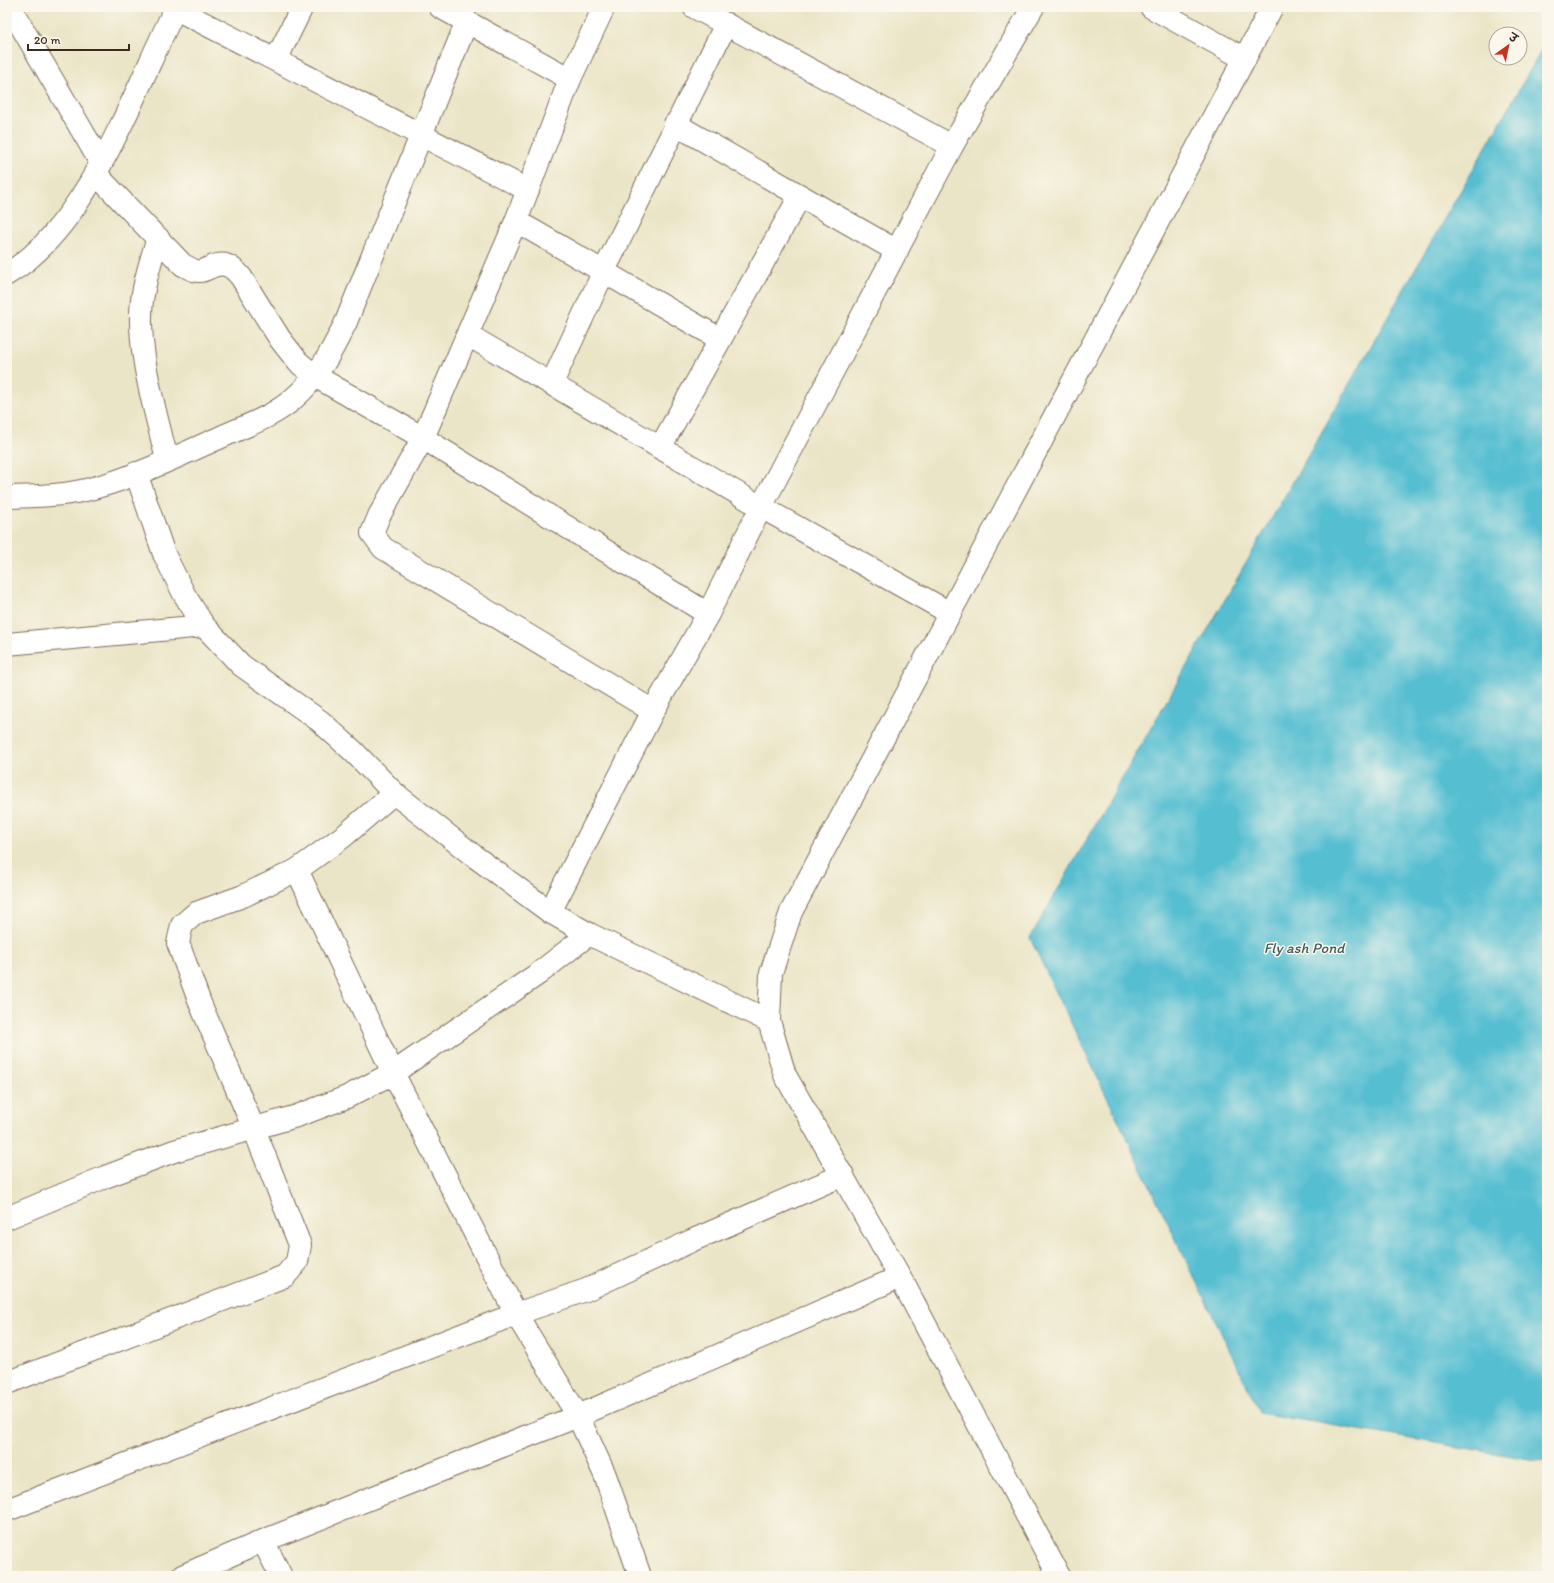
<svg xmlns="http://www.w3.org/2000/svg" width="1554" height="1583" font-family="Itim,'Playpen Sans Deva',sans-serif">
	<rect width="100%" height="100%" fill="#fbf7ec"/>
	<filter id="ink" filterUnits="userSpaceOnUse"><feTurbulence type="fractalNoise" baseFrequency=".025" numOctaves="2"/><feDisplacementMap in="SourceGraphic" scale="8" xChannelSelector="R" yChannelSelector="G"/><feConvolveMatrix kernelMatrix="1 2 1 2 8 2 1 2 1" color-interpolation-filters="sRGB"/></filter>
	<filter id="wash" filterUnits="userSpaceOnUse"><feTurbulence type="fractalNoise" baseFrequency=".012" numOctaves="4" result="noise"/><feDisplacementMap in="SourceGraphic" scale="16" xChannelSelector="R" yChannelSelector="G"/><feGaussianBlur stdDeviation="0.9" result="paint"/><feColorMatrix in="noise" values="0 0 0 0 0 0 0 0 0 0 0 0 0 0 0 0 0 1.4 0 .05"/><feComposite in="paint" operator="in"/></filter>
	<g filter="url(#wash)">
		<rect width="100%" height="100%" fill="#ebe5c7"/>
		<path fill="#55bed1" stroke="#487478" d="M1547,41V1462L1260,1413L1030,938Z"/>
	</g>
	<g filter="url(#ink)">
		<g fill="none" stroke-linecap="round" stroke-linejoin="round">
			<g stroke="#796b59" stroke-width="24">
				<g id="minor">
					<path d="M10,7L101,163"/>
					<path d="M440,7L570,79"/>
					<path d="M604,7L570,79L516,221L423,438L379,516L372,533L383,548L653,711"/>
					<path d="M694,7L952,146"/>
					<path d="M176,9L528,190"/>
					<path d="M276,60L302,7"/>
					<path d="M675,124L897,251"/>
					<path d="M95,173L183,265C188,267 194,272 200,271C203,271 207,269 209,268C224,261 231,265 241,277L280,339L298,362L315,376L423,438L708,614"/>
					<path d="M516,221L720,339"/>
					<path d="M158,238C151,259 145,279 142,300C136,350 156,412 167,460"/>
					<path d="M7,274C88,227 135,89 176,7"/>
					<path d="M468,335L761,507L950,613"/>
					<path d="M552,383L604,271L726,24"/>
					<path d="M660,448L800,196"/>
					<path d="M136,473L164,554L184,594L204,626L241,665L320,721L353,751L394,793L474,856L550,912L589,934L769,1021"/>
					<path d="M7,497C37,496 68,496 97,487C137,476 183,454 221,437C245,426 273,417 293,399C318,378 332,351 346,322L467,21"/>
					<path d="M7,644L204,626"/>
					<path d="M297,870L393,1073L516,1314L578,1416L605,1475L640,1576"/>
					<path d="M550,912L653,711L708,614L761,507L952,146L1033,7"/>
					<path d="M7,1218L105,1177L174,1151L297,1116L347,1097L393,1073L538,974L589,934"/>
					<path d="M7,1383L285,1276L297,1262L300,1245L254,1129L200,1003L178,943L182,925L196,913L243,896L297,870L344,836L394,793"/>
					<path d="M7,1510L516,1314L586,1290L691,1241L843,1175"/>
					<path d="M263,1541L281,1576"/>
					<path d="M182,1576L263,1541L578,1416L900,1277"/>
				</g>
			</g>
			<g stroke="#796b59" stroke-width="24">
				<g id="tertiary">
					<path d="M1151,7L1245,59"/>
					<path d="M1059,1576L900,1277L785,1075L769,1021L771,973L791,912L1272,7"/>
				</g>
			</g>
			<use href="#minor" stroke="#fff" stroke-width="22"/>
			<use href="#tertiary" stroke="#fff" stroke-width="22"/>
		</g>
	</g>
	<g text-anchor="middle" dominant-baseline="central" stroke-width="3" stroke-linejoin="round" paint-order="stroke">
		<g font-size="15" font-style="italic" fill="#445e5d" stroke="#fbf7ec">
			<text x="1304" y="948">Fly ash Pond</text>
		</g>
	</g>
	<rect width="1554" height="1583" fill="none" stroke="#fbf7ec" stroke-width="24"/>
	<g transform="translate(1508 46) rotate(33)"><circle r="19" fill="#fbf7ec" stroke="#aea59a"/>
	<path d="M0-3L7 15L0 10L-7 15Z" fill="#c8321e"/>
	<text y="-6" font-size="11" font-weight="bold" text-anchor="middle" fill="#3b2a1e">उ</text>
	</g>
	<path d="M28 44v6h101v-6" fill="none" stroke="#3b2a1e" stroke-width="2"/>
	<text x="34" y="44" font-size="12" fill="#3b2a1e" stroke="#fbf7ec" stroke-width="3" paint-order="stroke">20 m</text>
</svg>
